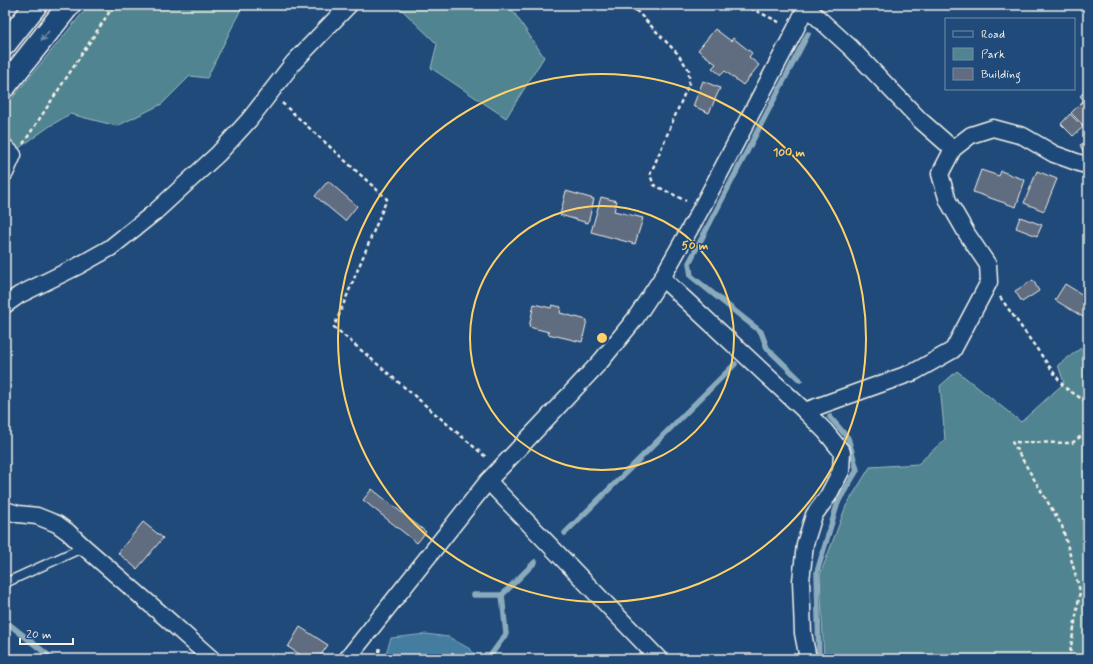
<svg xmlns="http://www.w3.org/2000/svg" width="1093" height="664" font-family="Mynerve,sans-serif">
	<rect width="100%" height="100%" fill="#1f4a7a"/>
	<filter id="ink" filterUnits="userSpaceOnUse"><feTurbulence type="fractalNoise" baseFrequency=".025" numOctaves="2"/><feDisplacementMap in="SourceGraphic" scale="8" xChannelSelector="R" yChannelSelector="G"/><feConvolveMatrix kernelMatrix="1 2 1 2 8 2 1 2 1" color-interpolation-filters="sRGB"/></filter>
	<g filter="url(#ink)">
		<g fill="#518491" stroke="#a2babc">
			<path d="M89,5H243L207,78L190,76L162,104L117,126L70,114L50,126L5,158V107Z"/>
			<path d="M402,5H509L544,57L506,118L431,68L437,44L400,8Z"/>
			<path d="M1081,348L1088,356V659H824L820,575L846,506L870,467L918,464L945,439L940,386L957,371L1021,422L1064,383L1058,365Z"/>
		</g>
		<path fill="#457da1" stroke="#8babbd" d="M426,634L449,637L470,649L480,659H384L391,638Z"/>
		<g fill="none" stroke-linecap="round" stroke-linejoin="round">
			<g stroke="#8babbd" stroke-width="5.5">
				<path d="M800,380L767,348L761,332L691,276L689,263L808,34"/>
				<path d="M565,533L735,364"/>
				<path d="M474,595H502L535,562"/>
				<path d="M5,621L53,659"/>
				<path d="M488,659L506,634L502,595"/>
				<path d="M819,659L817,572L838,502L857,470L848,438L830,417"/>
			</g>
		</g>
		<g fill="#616c80" stroke="#f4f1e8">
			<path d="M715,29L731,41L733,38L752,53L749,57L759,65L743,85L725,71L721,75L712,68L716,64L698,50Z"/>
			<path d="M703,81L720,88L709,113L693,106Z"/>
			<path d="M1088,88V124L1085,127L1071,113L1084,100L1080,96Z"/>
			<path d="M1070,114L1083,127L1073,136L1061,124Z"/>
			<path d="M1088,141V154L1085,155L1080,145Z"/>
			<path d="M981,170L999,176L1001,171L1025,180L1016,207L973,192Z"/>
			<path d="M1037,171L1057,179L1044,211L1024,203Z"/>
			<path d="M328,181L357,206L345,221L315,196Z"/>
			<path d="M566,191L594,199L588,223L560,215Z"/>
			<path d="M601,197L617,201L614,211L643,218L635,244L591,232Z"/>
			<path d="M1020,217L1042,225L1037,236L1016,228Z"/>
			<path d="M1033,280L1039,291L1022,302L1015,291Z"/>
			<path d="M1065,284L1088,298V309L1083,317L1055,300Z"/>
			<path d="M534,304L551,308L552,305L561,307L560,313L587,320L582,342L548,334L549,332L529,327Z"/>
			<path d="M372,489L426,532L417,543L363,500Z"/>
			<path d="M143,522L163,538L137,569L118,553Z"/>
			<path d="M300,627L328,645L318,659H307L288,647Z"/>
		</g>
		<g fill="none" stroke-linecap="round" stroke-linejoin="round">
			<g stroke="#f4f1e8" stroke-width="11">
				<path id="service" d="M5,583L84,547"/>
			</g>
			<g stroke="#f4f1e8" stroke-width="19">
				<g id="minor">
					<path d="M806,7L851,48L920,120L953,149"/>
					<path d="M5,147L13,155L5,173"/>
					<path d="M662,278L805,411L825,431L842,452L841,471L828,496L814,515L805,544L801,581L803,633L808,659"/>
					<path d="M5,305L19,295L78,266L110,248L155,212L218,154L249,120L294,62L349,5"/>
					<path d="M805,411L914,372L953,350L989,282L988,265L967,234L948,201L940,174L953,149L971,135L993,128L1023,136L1054,154L1082,164L1088,162"/>
					<path d="M488,481L659,659"/>
					<path d="M5,510L18,514L37,516L57,524L68,532L84,547L166,618L212,659"/>
					<path d="M347,659L488,481L601,361L635,319L662,278L701,209L795,30L807,5"/>
				</g>
			</g>
			<g stroke="#f4f1e8" stroke-width="25">
				<g id="primary">
					<path d="M5,44L36,5"/>
					<path d="M5,86L69,5"/>
				</g>
			</g>
			<g stroke="#f4f1e8" stroke-width="2.5" stroke-dasharray="4 3" stroke-linecap="butt">
				<path d="M631,5L677,53L689,70V83L650,175L654,185L686,201"/>
				<path d="M744,5L781,23"/>
				<path d="M282,103L387,199L334,327L487,458"/>
				<path d="M23,144L114,5"/>
				<path d="M1000,297L1064,387L1088,403"/>
				<path d="M378,659L380,646"/>
				<path d="M1069,659L1080,591L1062,526L1012,442L1072,443L1088,431"/>
			</g>
			<use href="#service" stroke="#1f4a7a" stroke-width="8"/>
			<use href="#minor" stroke="#1f4a7a" stroke-width="16"/>
			<use href="#primary" stroke="#1f4a7a" stroke-width="22"/>
		</g>
		<defs><path id="oneway-shaft" d="M-6 0H5M1.5-3L5.5 0L1.5 3" fill="none" stroke-width="1.6" stroke-linecap="round" stroke-linejoin="round"/></defs>
		<use stroke="#748da6" href="#oneway-shaft" transform="translate(45 36) rotate(128)"/>
	</g>
	<g fill="none" stroke="#ffd166" stroke-width="2">
		<circle cx="602" cy="338" r="132"/>
		<circle cx="602" cy="338" r="264"/>
	</g>
	<circle cx="602" cy="338" r="6" fill="#ffd166" stroke="#1f4a7a" stroke-width="2"/>
	<g font-size="12" text-anchor="middle" font-weight="bold" fill="#ffd166" stroke="#1f4a7a" stroke-width="3" stroke-linejoin="round" paint-order="stroke">
		<text x="789" y="156">100 m</text>
		<text x="695" y="249">50 m</text>
	</g>
	<rect width="1093" height="664" fill="none" stroke="#1f4a7a" stroke-width="20"/>
	<rect x="10" y="10" width="1073" height="644" fill="none" stroke="#f4f1e8" stroke-width="1.5" filter="url(#ink)"/>
	<rect x="945" y="18" width="130" height="72" fill="#1f4a7a" stroke="#748da6"/>
	<rect x="953" y="31" width="20" height="6" fill="#1f4a7a" stroke="#748da6"/>
	<text x="981" y="38" font-size="12" fill="#f4f1e8">Road</text>
	<rect x="953" y="48" width="20" height="12" fill="#518491" stroke="#748da6"/>
	<text x="981" y="58" font-size="12" fill="#f4f1e8">Park</text>
	<rect x="953" y="68" width="20" height="12" fill="#616c80" stroke="#748da6"/>
	<text x="981" y="78" font-size="12" fill="#f4f1e8">Building</text>
	<path d="M20 638v6h53v-6" fill="none" stroke="#f4f1e8" stroke-width="2"/>
	<text x="26" y="638" font-size="12" fill="#f4f1e8" stroke="#1f4a7a" stroke-width="3" paint-order="stroke">20 m</text>
</svg>
